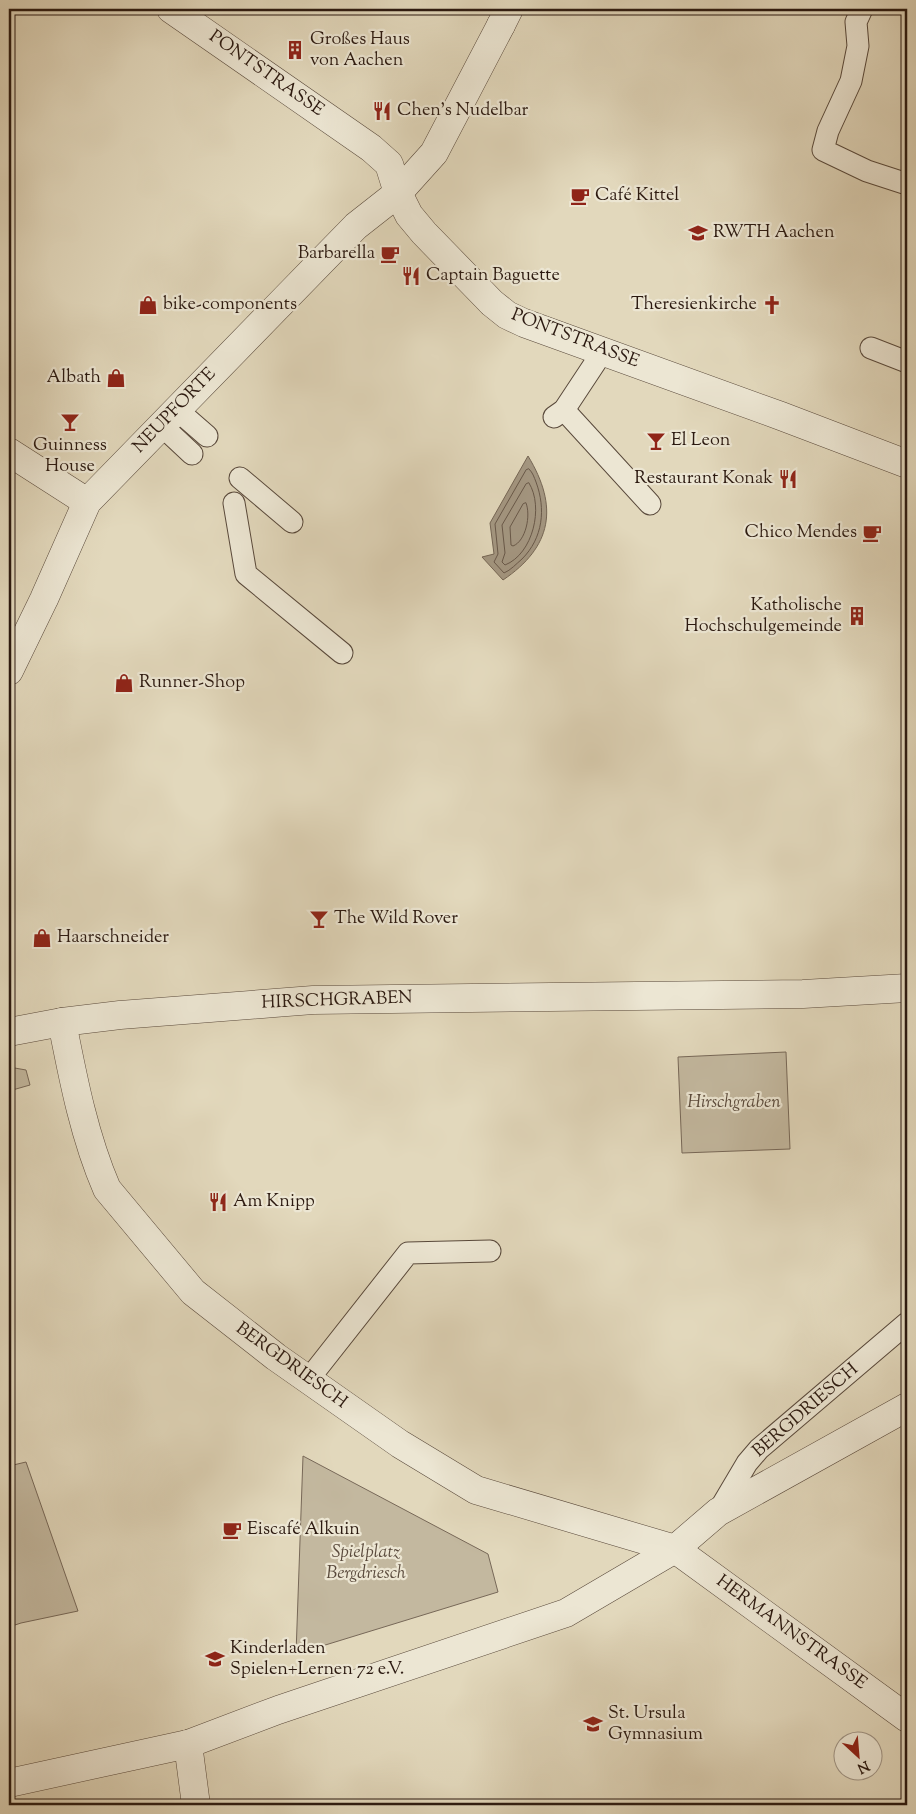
<svg xmlns="http://www.w3.org/2000/svg" width="916" height="1814" font-family="'Sorts Mill Goudy',serif">
	<rect width="100%" height="100%" fill="#e2d8bc"/>
	<filter id="stains"><feTurbulence type="fractalNoise" baseFrequency=".004" numOctaves="4"/><feColorMatrix values="0 0 0 0 .2 0 0 0 0 .09 0 0 0 0 .02 0 0 0 .5 -.17"/></filter>
	<radialGradient id="worn" r=".72"><stop offset=".6" stop-color="#630" stop-opacity="0"/><stop offset="1" stop-color="#630" stop-opacity=".3"/></radialGradient>
	<g fill="#c3b89f" stroke="#776858">
		<path d="M786,1052L790,1149L682,1153L678,1057Z"/>
		<path d="M9,1067L26,1070L30,1085L9,1091Z"/>
		<path d="M303,1456L488,1554L498,1592L296,1654Z"/>
		<path d="M26,1462L78,1611L21,1623L9,1627V1466Z"/>
	</g>
	<path fill="#a49782" stroke="#746554" d="M528,456C559,507 552,547 503,580L482,557L494,554L490,523Z"/>
	<g fill="none" stroke-linecap="round" stroke-linejoin="round">
		<g stroke="#685849" stroke-width="1">
			<path d="M529,469C533,473 534,477 536,482C546,509 543,538 522,559C516,564 511,570 504,573L494,562L498,554L495,524L526,470Z"/>
			<path d="M529,483C544,507 533,554 505,565L502,562L505,553L502,525L526,484Z"/>
			<path d="M526,503C531,515 526,541 513,546L511,545L510,527L523,504Z"/>
		</g>
		<g stroke="#59493b" stroke-width="23">
			<g id="service">
				<path d="M862,9L856,22L858,46L851,81L828,131L823,150L867,171L907,184"/>
				<path d="M871,348L907,362"/>
				<path d="M176,409L207,436"/>
				<path d="M564,410L650,504"/>
				<path d="M554,417L564,410L603,351"/>
				<path d="M161,425L192,454"/>
				<path d="M240,478L292,522"/>
				<path d="M234,503L246,574L342,653"/>
				<path d="M308,1380L408,1253L490,1251"/>
				<path d="M718,1512L747,1463L759,1449L907,1323"/>
			</g>
		</g>
		<g stroke="#59493b" stroke-width="29">
			<g id="pedestrian">
				<path d="M171,9L371,148L389,164L398,193"/>
				<path d="M398,193L434,153L501,25"/>
			</g>
		</g>
		<g stroke="#59493b" stroke-width="29">
			<g id="minor">
				<path d="M501,25L509,9"/>
				<path d="M9,452L87,502"/>
				<path d="M9,671L44,599L87,502L356,226L398,193L409,215L424,233L492,303L507,315L524,323L781,416L907,464"/>
				<path d="M62,1022C73,1078 84,1136 107,1189L193,1292L276,1357L400,1444L476,1490L675,1549L907,1718"/>
				<path d="M188,1744L196,1805"/>
				<path d="M9,1783L188,1744L278,1710L566,1613L675,1549L718,1512L907,1407"/>
			</g>
		</g>
		<g stroke="#59493b" stroke-width="29">
			<path id="tertiary" d="M9,1032L62,1022L120,1015L313,1000L803,994L907,988"/>
		</g>
		<use href="#service" stroke="#ece6d3" stroke-width="21"/>
		<use href="#pedestrian" stroke="#ece6d3" stroke-width="28"/>
		<use href="#minor" stroke="#ece6d3" stroke-width="28"/>
		<use href="#tertiary" stroke="#ece6d3" stroke-width="28"/>
	</g>
	<defs>
		<g id="building-bare" transform="scale(1.5)"><path d="M-4-6H4V6H1V3H-1V6H-4ZM-2.5-4.3h1.7v1.8h-1.7ZM.8-4.3h1.7v1.8H.8ZM-2.5-1h1.7V.8h-1.7ZM.8-1h1.7V.8H.8Z" fill="#8f2418" stroke="#ece6d3" stroke-width="2.5" paint-order="stroke"/></g>
		<g id="restaurant-bare" transform="scale(1.5)"><path d="M-5-6h1v4h1v-4h1v4h1v-4h1v5L-1.5 .5V6h-2V.5L-5-1ZM5-6V6H3V1.5H1.5Q1.5-4 5-6Z" fill="#8f2418" stroke="#ece6d3" stroke-width="2.5" paint-order="stroke"/></g>
		<g id="cafe-bare" transform="scale(1.5)"><path d="M-5.5-4.5H6V0H3Q3 3.5 0 3.5H-2.5Q-5.5 3.5-5.5 0ZM3-3.2v2h1.7v-2ZM-6 4.5H4V6H-6Z" fill="#8f2418" stroke="#ece6d3" stroke-width="2.5" paint-order="stroke"/></g>
		<g id="university-bare" transform="scale(1.5)"><path d="M0-5L7-2L0 1L-7-2ZM-4 1L0 2.5L4 1V4Q0 6-4 4Z" fill="#8f2418" stroke="#ece6d3" stroke-width="2.5" paint-order="stroke"/></g>
		<g id="shop-bare" transform="scale(1.5)"><path d="M-5-2.5h2.3a2.7 3.5 0 0 1 5.4 0H5L5.5 6h-11ZM-1.5-2.5h3a1.5 2.3 0 0 0-3 0Z" fill="#8f2418" stroke="#ece6d3" stroke-width="2.5" paint-order="stroke"/></g>
		<g id="church-bare" transform="scale(1.5)"><path d="M-1.2-6h2.4v3.5h3.3v2.4h-3.3V6h-2.4V-.1h-3.3v-2.4h3.3Z" fill="#8f2418" stroke="#ece6d3" stroke-width="2.5" paint-order="stroke"/></g>
		<g id="bar-bare" transform="scale(1.5)"><path d="M-6-5H6L.8 .8V4.5H3.5V6h-7V4.5H-.8V.8Z" fill="#8f2418" stroke="#ece6d3" stroke-width="2.5" paint-order="stroke"/></g>
		<g id="school-bare" transform="scale(1.5)"><path d="M0-5L7-2L0 1L-7-2ZM-4 1L0 2.5L4 1V4Q0 6-4 4Z" fill="#8f2418" stroke="#ece6d3" stroke-width="2.5" paint-order="stroke"/></g>
	</defs>
	<g fill-rule="evenodd">
		<use href="#building-bare" x="295" y="50"/>
		<use href="#restaurant-bare" x="382" y="111"/>
		<use href="#cafe-bare" x="580" y="196"/>
		<use href="#university-bare" x="698" y="233"/>
		<use href="#cafe-bare" x="390" y="254"/>
		<use href="#restaurant-bare" x="411" y="276"/>
		<use href="#shop-bare" x="148" y="305"/>
		<use href="#church-bare" x="772" y="305"/>
		<use href="#shop-bare" x="116" y="378"/>
		<use href="#bar-bare" x="70" y="422"/>
		<use href="#bar-bare" x="656" y="441"/>
		<use href="#restaurant-bare" x="788" y="479"/>
		<use href="#cafe-bare" x="872" y="533"/>
		<use href="#building-bare" x="857" y="616"/>
		<use href="#shop-bare" x="124" y="683"/>
		<use href="#bar-bare" x="319" y="919"/>
		<use href="#shop-bare" x="42" y="938"/>
		<use href="#restaurant-bare" x="218" y="1202"/>
		<use href="#cafe-bare" x="232" y="1530"/>
		<use href="#school-bare" x="215" y="1659"/>
		<use href="#school-bare" x="593" y="1724"/>
	</g>
	<g text-anchor="middle" dominant-baseline="central" stroke-width="4.5" stroke-linejoin="round" paint-order="stroke">
		<g font-size="18" fill="#2b1910" stroke="#ece6d3" text-anchor="start">
			<text x="310" y="40">Großes Haus<tspan x="310" dy="21">von Aachen</tspan></text>
			<text x="397" y="111">Chen's Nudelbar</text>
			<text x="595" y="196">Café Kittel</text>
			<text x="713" y="233">RWTH Aachen</text>
			<text x="375" y="254" text-anchor="end">Barbarella</text>
			<text x="426" y="276">Captain Baguette</text>
			<text x="163" y="305">bike-components</text>
			<text x="757" y="305" text-anchor="end">Theresienkirche</text>
			<text x="101" y="378" text-anchor="end">Albath</text>
			<text x="671" y="441">El Leon</text>
			<text x="70" y="446" text-anchor="middle">Guinness<tspan x="70" dy="21">House</tspan></text>
			<text x="773" y="479" text-anchor="end">Restaurant Konak</text>
			<text x="857" y="533" text-anchor="end">Chico Mendes</text>
			<text x="842" y="606" text-anchor="end">Katholische<tspan x="842" dy="21">Hochschulgemeinde</tspan></text>
			<text x="139" y="683">Runner-Shop</text>
			<text x="334" y="919">The Wild Rover</text>
			<text x="57" y="938">Haarschneider</text>
			<text x="233" y="1202">Am Knipp</text>
			<text x="247" y="1530">Eiscafé Alkuin</text>
			<text x="230" y="1649">Kinderladen<tspan x="230" dy="21">Spielen+Lernen 72 e.V.</tspan></text>
			<text x="608" y="1714">St. Ursula<tspan x="608" dy="21">Gymnasium</tspan></text>
		</g>
		<g font-size="18" fill="#2b1910" stroke="#ece6d3">
			<text transform="translate(266 74) rotate(35)">PONTSTRASSE</text>
			<text transform="translate(575 339) rotate(21)">PONTSTRASSE</text>
			<text transform="translate(175 411) rotate(-46)">NEUPFORTE</text>
			<text transform="translate(337 1001) rotate(-2)">HIRSCHGRABEN</text>
			<text transform="translate(291 1366) rotate(36)">BERGDRIESCH</text>
			<text transform="translate(806 1411) rotate(-41)">BERGDRIESCH</text>
			<text transform="translate(791 1633) rotate(36)">HERMANNSTRASSE</text>
		</g>
		<g font-size="18" font-style="italic" fill="#59493b" stroke="#ece6d3">
			<text x="734" y="1103">Hirschgraben</text>
			<text x="366" y="1553">Spielplatz<tspan x="366" dy="21">Bergdriesch</tspan></text>
		</g>
	</g>
	<rect width="916" height="1814" fill="none" stroke="#e2d8bc" stroke-width="30"/>
	<rect x="10" y="10" width="896" height="1794" fill="none" stroke="#2b1910" stroke-width="2.5"/>
	<rect x="15" y="15" width="886" height="1784" fill="none" stroke="#2b1910"/>
	<g transform="translate(858 1756) rotate(154)"><circle r="24" fill="#ece6d3" stroke="#9f9485"/>
	<path d="M0-4L9 19L0 12L-9 19Z" fill="#8f2418"/>
	<text y="-8" font-size="14" font-weight="bold" text-anchor="middle" fill="#2b1910">N</text>
	</g>
	<rect width="100%" height="100%" filter="url(#stains)"/>
	<rect width="100%" height="100%" fill="url(#worn)"/>
</svg>
